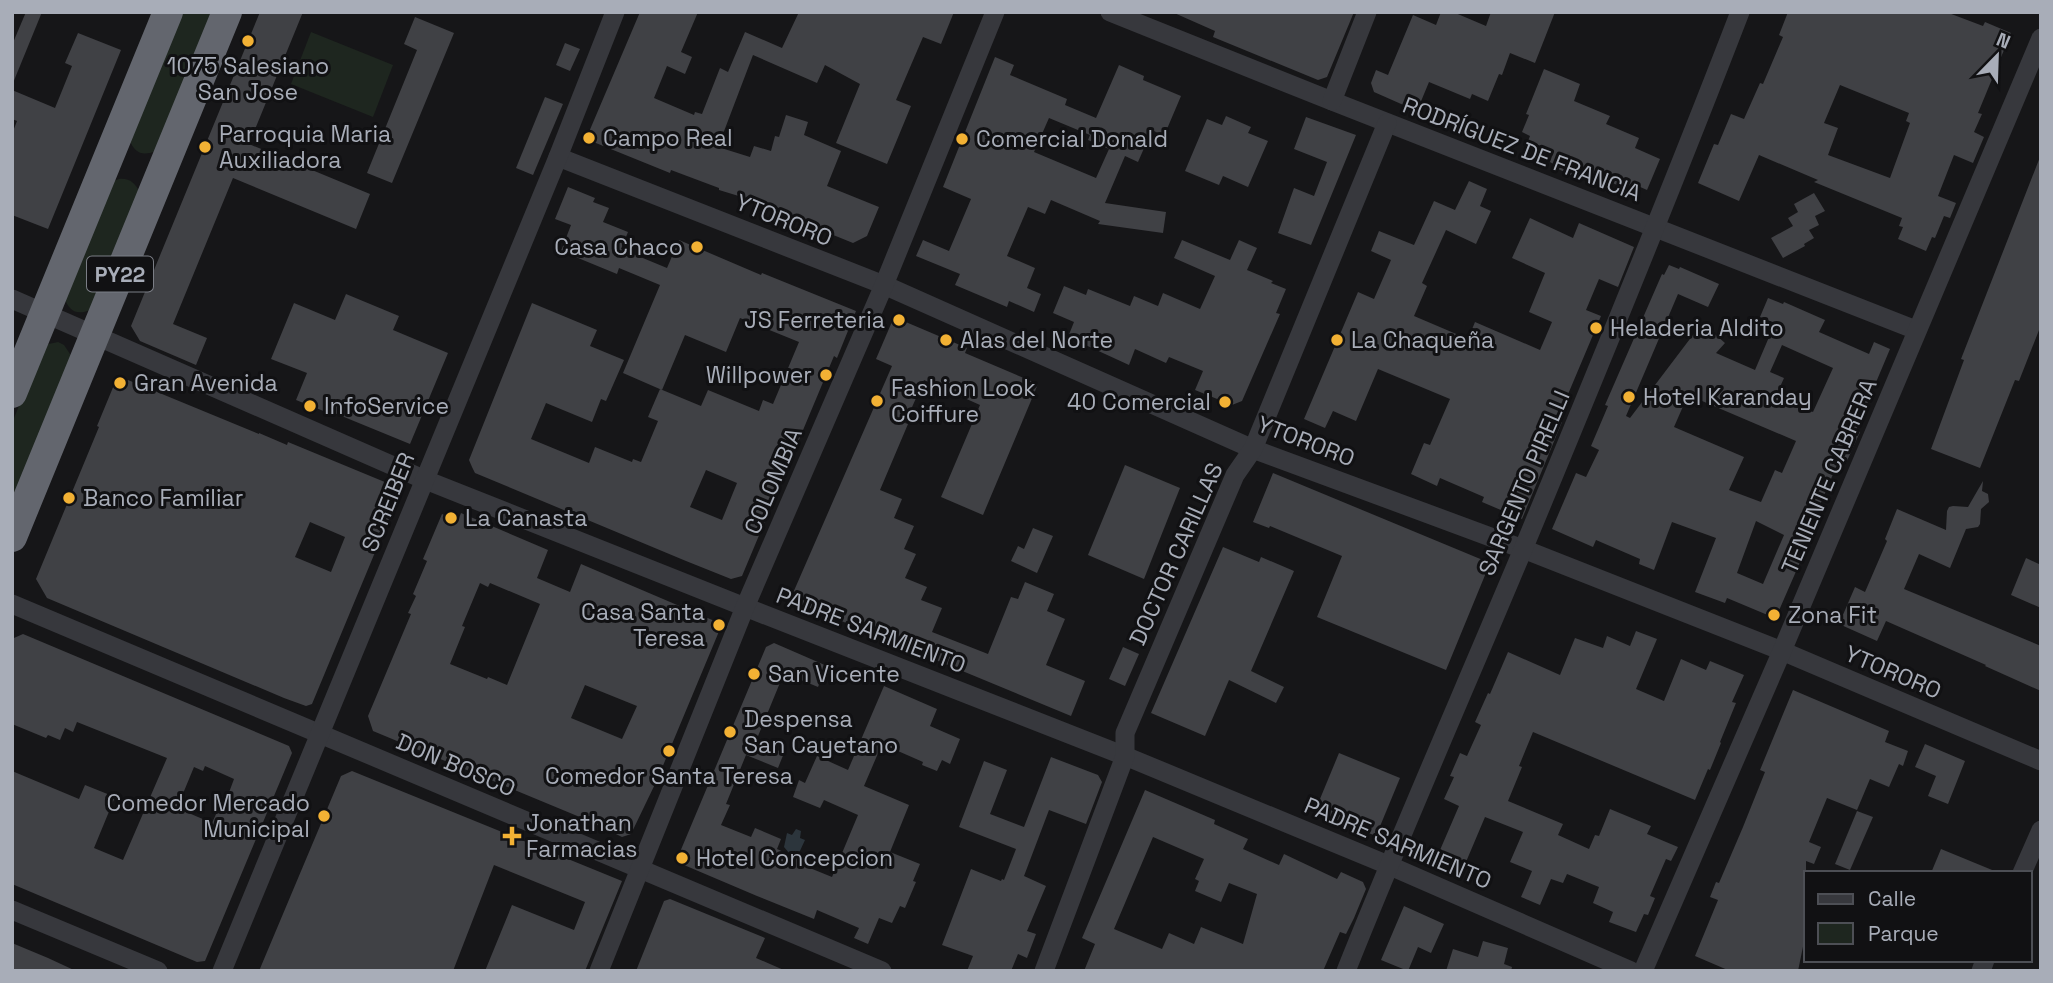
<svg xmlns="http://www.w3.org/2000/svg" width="2053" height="983" font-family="'Space Grotesk',sans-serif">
	<rect width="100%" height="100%" fill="#161618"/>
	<g fill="#1e261f">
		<path d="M181,12H215L158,150C143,157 135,154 129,139Z"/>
		<path d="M311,32L393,65L373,117L291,84Z"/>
		<path d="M119,179C130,178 135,183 140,193L92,309C78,316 69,312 64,297L111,182Z"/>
		<path d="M58,342L64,345L72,357L12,504V423L44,345Z"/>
	</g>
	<path fill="#2c353c" d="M796,829L801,831L800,838L805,840L799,853L790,854L784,847L787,833L792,835Z"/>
	<g fill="#404145" fill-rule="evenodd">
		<path d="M26,12H42L13,83L12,45Z"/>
		<path d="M260,12H303L249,144L370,194L356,229L233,178L173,324L207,338L196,365L140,341L131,326Z"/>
		<path d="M640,12H698L681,52L692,57L685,74L667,66L654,98L694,115L695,112L702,114L720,68L728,72L745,32L782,48L799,12H954L941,44L923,37L896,100L911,106L887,164L836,143L860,84L825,65L817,83L753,55L718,147L750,157L754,146L771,151L775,136L779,137L786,115L808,122L804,135L841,151L827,186L879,207L867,236L853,243L779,213L781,209L719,190V188L671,170L670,173L586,139Z"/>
		<path d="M1172,12H1354L1327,77L1318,80L1213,37L1215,31Z"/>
		<path d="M1441,12H1453L1486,26L1491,12H1555L1535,63L1510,53L1502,75L1499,74L1488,101L1472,94L1470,99L1429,82L1417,111L1374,92L1371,83L1376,70L1388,75L1413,15L1436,25Z"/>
		<path d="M1788,12H1946L1983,26L1985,22L2011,33L1978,113L1982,114L1974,132L1984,137L1973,163L1954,155L1938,196L1956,203L1950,218L1944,216L1935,238L1932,237L1926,251L1898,239L1903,227L1899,226L1902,218L1814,182L1818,180L1759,155L1739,201L1698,183L1714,144L1718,145L1731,114L1744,119L1760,83L1763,84L1783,37L1779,35ZM1840,85L1909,113L1906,121L1910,123L1890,178L1828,155L1838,128L1824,123Z"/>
		<path d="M415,17L454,33L392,183L367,173L417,50L404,44Z"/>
		<path d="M78,33L121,50L48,229L12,215V134L17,121L12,119V90L55,108L72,66L65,63Z"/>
		<path d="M565,43L580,49L570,71L556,65Z"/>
		<path d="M995,57L1014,65L1010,75L1067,99L1065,105L1096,118L1119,65L1144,76L1143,80L1181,96L1164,136L1152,130L1138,162L1125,156L1105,203L1166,212L1163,233L1098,224L1100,221L1051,200L1045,214L1028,207L1007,256L1035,268L1027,288L1041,294L1034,312L1009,301L1007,307L955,285L960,274L916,256L923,240L949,251L971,199L943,187ZM1049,118L1090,135L1088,140L1109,149L1096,178L1034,152Z"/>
		<path d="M1544,69L1580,84L1574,101L1610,116L1606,124L1639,138L1635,148L1660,159L1647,190L1638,186L1632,198L1617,192L1620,186L1587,173L1585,177L1573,172L1571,175L1554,167L1555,165L1550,162L1554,151L1528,141L1530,136L1522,132L1529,115L1526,114Z"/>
		<path d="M545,97L563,104L533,175L516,168Z"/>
		<path d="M1226,116L1251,127L1248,133L1268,141L1248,187L1223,176L1219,185L1185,171L1207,119L1222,125Z"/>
		<path d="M1306,117L1356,135L1311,245L1278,233L1294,188L1314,196L1327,162L1294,149Z"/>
		<path d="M2040,157L2041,325L2019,381L2015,380L1980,468L1931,449L1964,360L1961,359Z"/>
		<path d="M1469,181L1487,189L1480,206L1491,211L1476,244L1446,230L1422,283L1427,286L1414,316L1468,339L1475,322L1540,350L1552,322L1529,312L1545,273L1512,258L1530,218L1573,238L1579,223L1634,247L1618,287L1599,279L1586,310L1601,316L1566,399L1568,400L1559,421L1562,422L1522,519L1482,502L1484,497L1440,478L1437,486L1411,474L1424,443L1430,445L1450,399L1378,369L1356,421L1333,411L1325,428L1304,419L1358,292L1374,299L1391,260L1371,251L1379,231L1414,245L1434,201L1455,210Z"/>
		<path d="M568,187L595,198L593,202L609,208L603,222L628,232L621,249L667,268L679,240L761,275L762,273L856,311L837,358L834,356L742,576L731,579L686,561L475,473L472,467L469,460L532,303L597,330L590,346L624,360L606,401L601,399L592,422L546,403L531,439L589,463L595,447L632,462L633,459L641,462L658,421L648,417L660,389L701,406L708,390L759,411L763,400L773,404L799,342L740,318L726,352L685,335L662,390L623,373L660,285L619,268L617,274L561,251L571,225L555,219ZM706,470L737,483L722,520L690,507Z"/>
		<path d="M1814,193L1825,211L1815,216L1819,225L1809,230L1814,238L1804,244L1805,246L1783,258L1771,238L1793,226L1788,218L1798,212L1794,204Z"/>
		<path d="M1182,240L1230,260L1239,240L1257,248L1247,270L1273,281L1271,283L1286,289L1276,313L1280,314L1242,401L1232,405L1195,390L1203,371L1169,357L1166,363L1135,349L1129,365L1068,337L1074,322L1053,313L1064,286L1086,295L1088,289L1130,306L1134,296L1158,306L1163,293L1200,309L1215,276L1174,258Z"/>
		<path d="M1669,265L1679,269L1680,267L1719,284L1708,307L1678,294L1626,416L1630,418L1702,323L1725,343L1716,353L1755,370L1775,323L1760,317L1768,298L1783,304L1784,302L1825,320L1819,332L1869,354L1874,342L1890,349L1856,430L1860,432L1846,463L1839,460L1817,512L1821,514L1777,615L1770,616L1727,598L1725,603L1695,592L1716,538L1672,522L1654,570L1639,564L1640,559L1596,540L1593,547L1552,529L1576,473L1586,477L1599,450L1591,446L1608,406L1605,405L1662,274L1664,275ZM1782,345L1833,368L1813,412L1776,396L1784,378L1770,372ZM1688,395L1796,441L1782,473L1775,470L1761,502L1729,490L1744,457L1674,427ZM1756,521L1784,535L1763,584L1737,573Z"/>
		<path d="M346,294L399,316L393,330L448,353L410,444L327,410L326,412L296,400L307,373L271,359L294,303L335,320Z"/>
		<path d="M894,317L967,348L965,353L1038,384L983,515L941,497L980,405L924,380L905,423L908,424L880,490L902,499L894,518L914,526L904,549L916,554L905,578L927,587L921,600L942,608L932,632L988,654L1011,597L1018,599L1025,582L1054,594L1047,611L1065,619L1046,665L1085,681L1071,716L798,603L793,593L892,366L876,359Z"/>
		<path d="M128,380L259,434V433L287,445L288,442L392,485L398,497L312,704L306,706L284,698L47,598L36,579L99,427L97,426L114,385ZM310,522L345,537L331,572L295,557Z"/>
		<path d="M1125,465L1180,488L1144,579L1088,555Z"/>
		<path d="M1273,473L1490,563L1446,670L1317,617L1342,556L1270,526L1269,528L1253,522Z"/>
		<path d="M1983,481L1982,491L1988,494L1989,502L1981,509L1980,524L1978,527L1966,529L1950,568L1919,554L1904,589L2041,646V691L1985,666L1986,665L1886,621L1877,641L1839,624L1855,587L1865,592L1887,541L1885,539L1897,509L1946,530L1947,511L1949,507L1953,506L1968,507Z"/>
		<path d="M461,513L548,550L537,578L570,592L581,564L717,622L720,629L657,780L631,834L622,837L587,820L373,731L368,716L411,614L408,613L416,596L413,594L427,561L423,559L442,514L458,521ZM480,583L488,587L490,583L540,604L507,685L488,677L487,679L450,664L465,627L462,626ZM585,685L637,706L622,739L571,718Z"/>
		<path d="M1033,528L1053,536L1037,573L1011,561L1018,546L1024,549Z"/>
		<path d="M1223,547L1259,562L1261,557L1294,571L1251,671L1284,687L1276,703L1229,680L1205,736L1151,713Z"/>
		<path d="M2026,558L2041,565V608L2011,595Z"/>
		<path d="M1636,631L1657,639L1636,689L1664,701L1681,659L1706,670L1710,661L1744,675L1732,702L1736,703L1720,742L1721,743L1710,770L1708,769L1695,800L1533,732L1519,766L1522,767L1508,801L1563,824L1558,835L1589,849L1595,835L1599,836L1610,809L1651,826L1647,834L1678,847L1671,861L1666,859L1650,896L1655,898L1648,915L1644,914L1636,932L1609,922L1613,912L1593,903L1599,887L1567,874L1563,883L1551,879L1540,905L1521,897L1532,871L1510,862L1523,832L1485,817L1463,869L1437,857L1459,806L1444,799L1454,777L1450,776L1460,753L1467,756L1481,725L1475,722L1488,693L1490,694L1508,652L1560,675L1575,638L1603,648L1607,636L1630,646Z"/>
		<path d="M23,634L289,746L292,753L205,961L197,962L12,884V771L79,799L85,785L115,797L94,848L123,860L167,758L77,722L73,732L65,728L60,740L48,735L46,738L12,724V643L14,638ZM205,766L234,779L221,814L217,812L212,823L177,808L194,767L203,771Z"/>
		<path d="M774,643L827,666L818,687L784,673L756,741L784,753L778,768L746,755L726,804L730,805L721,825L751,837L755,828L781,839L777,849L802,860L800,864L832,877L858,815L824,800L820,808L793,797L799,780L805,783L817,756L848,770L884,686L937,709L930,726L960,739L950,764L942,760L937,771L922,765L923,762L882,744L864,786L909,805L890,852L920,864L913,881L916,882L905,908L900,906L892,923L879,918L868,944L854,938L859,928L817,910L814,919L757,896L684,865L680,852L766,647Z"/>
		<path d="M1123,647L1139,654L1125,686L1109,679Z"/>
		<path d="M1793,690L1889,731L1885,742L1908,751L1903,766L1899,764L1889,787L1870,779L1857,810L1827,798L1809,842L1821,847L1814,864L1806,861V932L1798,971H1730L1695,956L1718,900L1710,897L1716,882L1719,883L1743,827L1765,772L1760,770Z"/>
		<path d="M1925,744L1965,761L1948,804L1928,796L1936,776L1915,767Z"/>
		<path d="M1339,753L1400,778L1376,836L1315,811Z"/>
		<path d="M1051,757L1098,775L1102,782L1086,824L1049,810L1024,876L1046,886L1027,931L1036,934L1027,958L1018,954L1011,971H967L973,956L942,945L971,869L1001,881L1002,879L1004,880L1016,849L959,827L984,761L1007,770L990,814L1024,827Z"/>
		<path d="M352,771L622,881L585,971H485L512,905L574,930L585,902L494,865L453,971H259L341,776Z"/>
		<path d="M1145,790L1215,820L1214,824L1248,839L1243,849L1279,865L1284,854L1337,879L1341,872L1363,882L1366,889L1354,918L1346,934L1340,932L1323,971H1084L1095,944L1082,938ZM1153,837L1204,859L1195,879L1199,881L1195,891L1221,902L1229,883L1257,894L1243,944L1201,927L1194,944L1169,933L1162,949L1114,929Z"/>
		<path d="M1857,811L1873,817L1850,870L1835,864Z"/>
		<path d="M1941,849L1997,872V873H1931Z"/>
		<path d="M670,899L765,938L756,958L786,971H636L664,901Z"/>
		<path d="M1404,906L1444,924L1431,953L1418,947L1408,971L1381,960Z"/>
		<path d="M1483,941L1508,948L1504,964L1512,967L1511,971H1446L1453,949L1478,957Z"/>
		<path d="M12,943L48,958L76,971H12Z"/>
	</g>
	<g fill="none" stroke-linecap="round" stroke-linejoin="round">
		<g stroke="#37383d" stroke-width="19">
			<path d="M1110,12L1332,101L1916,330"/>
			<path d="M1332,101L1367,12"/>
			<path d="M558,157L884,285L1253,449L1523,549L1782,651L2041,761"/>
			<path d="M12,299L423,479L745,607L1125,756L1388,865L1631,971"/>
			<path d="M12,604L882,971"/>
			<path d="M2022,873L2041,830"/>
			<path d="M12,910L158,971"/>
			<path d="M222,971L558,157L615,12"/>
			<path d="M599,971L745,607L884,285L995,12"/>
			<path d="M1044,971L1125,756V733L1235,475L1253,449L1387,123"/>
			<path d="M1346,971C1403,828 1465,688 1524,547C1598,369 1671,191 1740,12"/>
			<path d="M1643,971L1782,651L2041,38"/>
			<path d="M1981,971L1985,960"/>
		</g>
		<g stroke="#63666e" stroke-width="30">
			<path d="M12,393L168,12"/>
			<path d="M12,537L227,12"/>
		</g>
	</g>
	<g fill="#f2b134" stroke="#111113" stroke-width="2.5">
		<circle cx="248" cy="41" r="7"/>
		<circle cx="589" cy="138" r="7"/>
		<circle cx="962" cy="139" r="7"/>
		<circle cx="205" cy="147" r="7"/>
		<circle cx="697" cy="247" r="7"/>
		<circle cx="899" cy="320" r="7"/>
		<circle cx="1596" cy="328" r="7"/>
		<circle cx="946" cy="340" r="7"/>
		<circle cx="1337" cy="340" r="7"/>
		<circle cx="826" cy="375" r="7"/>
		<circle cx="120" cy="383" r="7"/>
		<circle cx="1629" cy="397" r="7"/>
		<circle cx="877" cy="401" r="7"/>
		<circle cx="1225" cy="402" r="7"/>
		<circle cx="310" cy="406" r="7"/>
		<circle cx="69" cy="498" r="7"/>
		<circle cx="451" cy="518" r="7"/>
		<circle cx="1774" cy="615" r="7"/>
		<circle cx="719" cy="625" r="7"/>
		<circle cx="754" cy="674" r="7"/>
		<circle cx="730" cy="732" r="7"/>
		<circle cx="669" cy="751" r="7"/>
		<circle cx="324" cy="816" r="7"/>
		<path d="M508.5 825.5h7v7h7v7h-7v7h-7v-7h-7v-7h7z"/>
		<circle cx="682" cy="858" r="7"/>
	</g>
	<g text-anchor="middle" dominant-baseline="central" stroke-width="6" stroke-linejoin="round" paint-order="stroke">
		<rect fill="#111113" stroke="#7b7e86" stroke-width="2" x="87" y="256.5" width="66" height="35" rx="5"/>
		<g font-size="21" font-weight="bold" fill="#a8adb8">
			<text x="120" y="274">PY22</text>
		</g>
		<g font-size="23" fill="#a8adb8" stroke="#111113" text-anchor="start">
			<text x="248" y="66" text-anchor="middle">1075 Salesiano<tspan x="248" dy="26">San Jose</tspan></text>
			<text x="219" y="134">Parroquia Maria<tspan x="219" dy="26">Auxiliadora</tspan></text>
			<text x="603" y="138">Campo Real</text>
			<text x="976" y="139">Comercial Donald</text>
			<text x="683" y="247" text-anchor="end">Casa Chaco</text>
			<text x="885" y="320" text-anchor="end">JS Ferreteria</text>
			<text x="1610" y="328">Heladeria Aldito</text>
			<text x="960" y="340">Alas del Norte</text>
			<text x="1351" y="340">La Chaqueña</text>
			<text x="812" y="375" text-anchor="end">Willpower</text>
			<text x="134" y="383">Gran Avenida</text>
			<text x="891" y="388">Fashion Look<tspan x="891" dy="26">Coiffure</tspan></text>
			<text x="1643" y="397">Hotel Karanday</text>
			<text x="1211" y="402" text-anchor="end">40 Comercial</text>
			<text x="324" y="406">InfoService</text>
			<text x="83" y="498">Banco Familiar</text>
			<text x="465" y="518">La Canasta</text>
			<text x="705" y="612" text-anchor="end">Casa Santa<tspan x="705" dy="26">Teresa</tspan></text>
			<text x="1788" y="615">Zona Fit</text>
			<text x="768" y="674">San Vicente</text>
			<text x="744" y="719">Despensa<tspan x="744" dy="26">San Cayetano</tspan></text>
			<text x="669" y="776" text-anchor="middle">Comedor Santa Teresa</text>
			<text x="310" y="803" text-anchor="end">Comedor Mercado<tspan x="310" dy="26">Municipal</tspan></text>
			<text x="526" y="823">Jonathan<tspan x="526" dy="26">Farmacias</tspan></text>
			<text x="696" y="858">Hotel Concepcion</text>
		</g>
		<g font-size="23" fill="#a8adb8" stroke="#111113">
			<text transform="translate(1522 149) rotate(21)">RODRÍGUEZ DE FRANCIA</text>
			<text transform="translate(784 220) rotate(22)">YTORORO</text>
			<text transform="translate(1306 441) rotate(21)">YTORORO</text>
			<text transform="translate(1829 476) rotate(-67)">TENIENTE CABRERA</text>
			<text transform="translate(773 481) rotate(-67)">COLOMBIA</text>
			<text transform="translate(1524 483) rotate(-67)">SARGENTO PIRELLI</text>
			<text transform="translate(388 502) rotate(-68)">SCREIBER</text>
			<text transform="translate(1176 554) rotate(-66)">DOCTOR CARILLAS</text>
			<text transform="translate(871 630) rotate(21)">PADRE SARMIENTO</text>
			<text transform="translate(1893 672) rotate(23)">YTORORO</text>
			<text transform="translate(456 765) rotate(23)">DON BOSCO</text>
			<text transform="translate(1398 843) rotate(23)">PADRE SARMIENTO</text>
		</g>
	</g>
	<rect width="2053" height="983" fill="none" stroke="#a8adb8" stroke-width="28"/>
	<rect x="1804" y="871" width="228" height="91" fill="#111113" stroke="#4d4f55" stroke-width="2"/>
	<rect x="1818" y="894" width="35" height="10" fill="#37383d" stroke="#4d4f55" stroke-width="2"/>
	<text x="1868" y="906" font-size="21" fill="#a8adb8">Calle</text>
	<rect x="1818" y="923" width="35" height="21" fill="#1e261f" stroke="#4d4f55" stroke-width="2"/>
	<text x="1868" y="941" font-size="21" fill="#a8adb8">Parque</text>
	<g transform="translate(1997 56) rotate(23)" stroke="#111113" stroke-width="5" paint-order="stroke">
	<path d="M0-5L12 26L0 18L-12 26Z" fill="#a8adb8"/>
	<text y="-10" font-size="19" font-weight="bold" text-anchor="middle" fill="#a8adb8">N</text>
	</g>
</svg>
